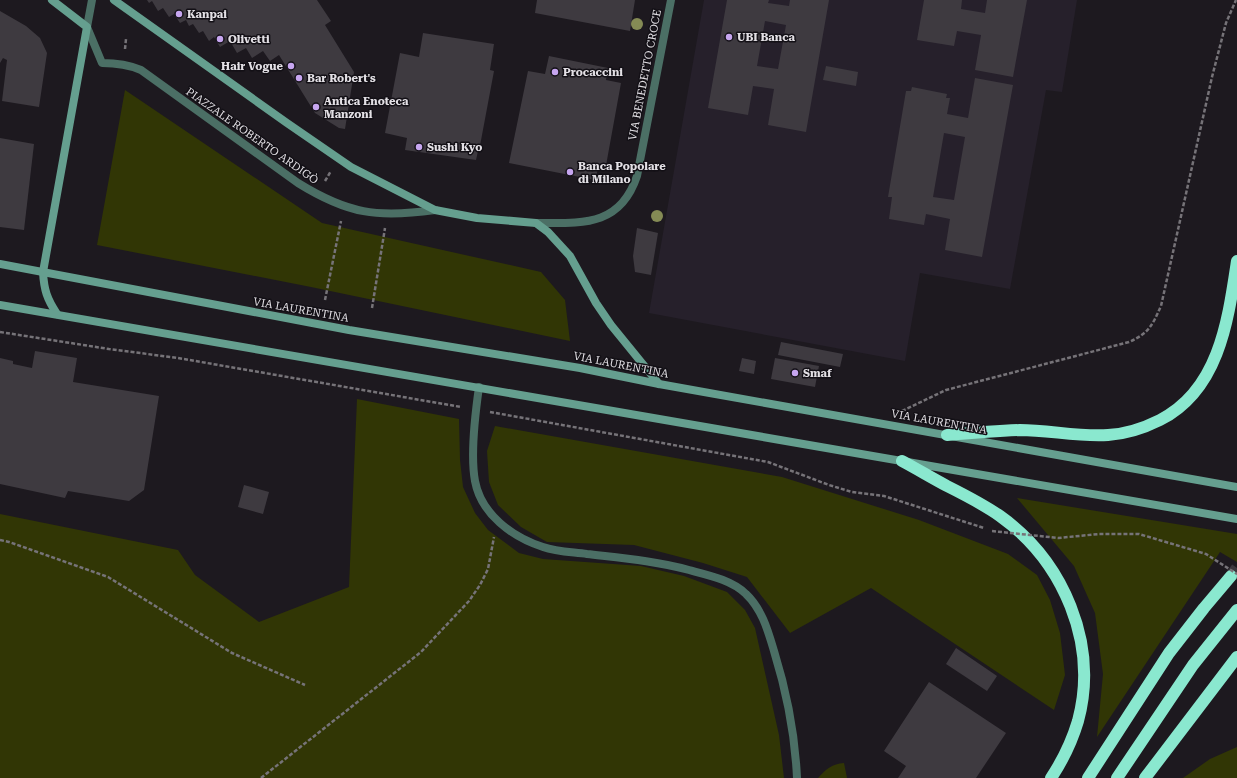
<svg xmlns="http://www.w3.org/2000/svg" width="1237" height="778" font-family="'Roboto Serif',serif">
	<rect width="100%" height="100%" fill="#1d191f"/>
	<path fill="#26202b" d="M704,0H1077L1062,92L1046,90L1010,289L920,273L905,361L649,313Z"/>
	<g fill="#313605">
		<path d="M125,90L322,223L541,272L565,300L570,341L311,287L97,245Z"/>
		<path d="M357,399L459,419L460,460L463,487L475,513L488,530L519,553L543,559L641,566L684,576L727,592L745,610L755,628L779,735L784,778H0V514L178,550L195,575L259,622L349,587Z"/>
		<path d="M495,426L782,477L919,520L1008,554L1037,575L1050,600L1060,633L1065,675L1054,710L871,588L790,633L747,577L703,563L634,545L547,542L521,527L498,505L489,482L487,451Z"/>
		<path d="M1017,498L1237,534V562L1220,552L1097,737L1103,674L1095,613L1074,566Z"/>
		<path d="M1237,747V778H1183L1210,759Z"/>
		<path d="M844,763L847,778H818C826,769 832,764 844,763Z"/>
	</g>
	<g fill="#3e3a40" fill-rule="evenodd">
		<path d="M147,0H317L331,21L325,25L354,72L345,129L339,128L315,113L279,55L270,61L263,51L252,58L246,48L237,53L230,41L220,47L214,37L209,41L203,31L199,33L193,24L189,26L186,20L180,23L174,14L169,17L163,8L158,11L152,1L149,3Z"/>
		<path d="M537,0H635L630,31L535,13Z"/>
		<path d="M727,0H769L768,3L789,6L790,0H829L806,132L768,125L774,89L753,86L748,115L708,108ZM765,21L786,25L778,69L757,66Z"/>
		<path d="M924,0H962L961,9L985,13L987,0H1027L1013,77L975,70L981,35L957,31L954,46L917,40Z"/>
		<path d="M0,11L26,26L40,38L47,53L39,107L2,101L7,60L3,58L0,63Z"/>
		<path d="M423,33L494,44L490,70L494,71L479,151H478L476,160L405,150L407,138L385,133L400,53L419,57Z"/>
		<path d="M549,56L608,68L606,80L621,83L605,171L598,169L595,180L509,163L528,71L545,74Z"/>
		<path d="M826,66L858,72L856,86L823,80Z"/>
		<path d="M975,78L1013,85L982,257L945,250L950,219L926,214L924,225L889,219L892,197H888L906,91H911L912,87L947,94L946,98H950L947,114L968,118ZM944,133L965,137L954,200L933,197Z"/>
		<path d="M0,138L34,144L24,230L0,227Z"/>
		<path d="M637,228L658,233L651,275L635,272L633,256Z"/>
		<path d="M781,342L843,354L840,367L778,355Z"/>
		<path d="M35,351L77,358L73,382L159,396L144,490L129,501L68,491L65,498L0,484V358L13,361V364L32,368Z"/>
		<path d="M742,358L756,361L754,374L739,371Z"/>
		<path d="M775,358L819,366L815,387L771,379Z"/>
		<path d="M244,485L269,492L263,514L238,507Z"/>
		<path d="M956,648L997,676L987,691L946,664Z"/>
		<path d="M929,682L1006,733L976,778H898L906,766L884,751Z"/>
	</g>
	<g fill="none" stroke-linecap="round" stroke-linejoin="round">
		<path stroke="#3b373d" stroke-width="12" stroke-dasharray="12 6" stroke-linecap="butt" d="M1231,576L1237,568"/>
		<g stroke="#767378" stroke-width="2.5" stroke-dasharray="4 2" stroke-linecap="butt">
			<path d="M125,49L126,39"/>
			<path d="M325,181L331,171"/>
			<path d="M325,300L341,221"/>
			<path d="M372,308L385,228"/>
			<path d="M0,332L109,349L178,358L461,407"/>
			<path d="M902,411L946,390L1129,342C1149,333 1152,326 1161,306L1212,77L1226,23L1236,0"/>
			<path d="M490,412L768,462L829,485L852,492L884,496L984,528"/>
			<path d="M0,540L9,542L108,577L232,653L305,685"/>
			<path d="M261,778L421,652L469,601L480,585L488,569L494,537"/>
		</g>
		<path stroke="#4b6f65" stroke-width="8" d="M479,387C475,415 470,454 475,481C481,514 512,537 543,547C557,552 573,552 587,554C621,558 656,561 689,570C708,575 732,580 746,594C762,609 768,631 774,651C787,693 795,734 797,778"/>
		<g stroke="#4b6f65" stroke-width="8">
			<path d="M92,0L87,27L102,63C116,63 127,64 141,70L298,183C348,214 377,218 435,210"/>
			<path d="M536,223C582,223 620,227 637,176L671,0"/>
		</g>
		<g stroke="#659f8f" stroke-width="8">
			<path d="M52,0L87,27L43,272C44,290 47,299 57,314"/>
			<path d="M114,0L287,123L351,167L435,210L477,218L536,223L548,232L570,256L596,303L611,325L659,384"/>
			<path d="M0,264L349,330L580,368L659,384L1237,487"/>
			<path d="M0,305L1237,519"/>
		</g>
		<g stroke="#8ae8cf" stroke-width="12">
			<path d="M947,435C971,433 996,431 1020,430C1049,430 1078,437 1108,435C1126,434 1144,428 1160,420C1219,390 1228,321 1237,261"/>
			<path d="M902,461C917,469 932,478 947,486C965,495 983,504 1000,516C1063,561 1099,643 1078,721C1072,741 1063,760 1051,778"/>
			<path d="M1088,778L1169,653L1204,608L1231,576"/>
			<path d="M1117,778L1193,665L1237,610"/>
			<path d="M1145,778L1237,657"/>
		</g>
		<path stroke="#767378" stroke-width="2.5" stroke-dasharray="4 2" stroke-linecap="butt" d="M992,531L1058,538L1099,534H1139L1206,554L1237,574"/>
	</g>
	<g fill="#858b55">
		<circle cx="637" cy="24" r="6"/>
		<circle cx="657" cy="216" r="6"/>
	</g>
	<g fill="#c7a6f0" stroke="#131016" stroke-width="1.5">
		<circle cx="179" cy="14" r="4"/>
		<circle cx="729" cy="37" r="4"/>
		<circle cx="220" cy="39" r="4"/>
		<circle cx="291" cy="66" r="4"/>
		<circle cx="555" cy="72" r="4"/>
		<circle cx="299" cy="78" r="4"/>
		<circle cx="316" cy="107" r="4"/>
		<circle cx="419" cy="147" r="4"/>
		<circle cx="570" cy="172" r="4"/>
		<circle cx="795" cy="373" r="4"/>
	</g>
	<g text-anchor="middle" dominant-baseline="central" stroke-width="3" stroke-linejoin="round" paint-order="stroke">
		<g font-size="11" font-weight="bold" fill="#e3e0e5" stroke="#131016" text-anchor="start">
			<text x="187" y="14">Kanpai</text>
			<text x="737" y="37">UBI Banca</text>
			<text x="228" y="39">Olivetti</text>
			<text x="283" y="66" text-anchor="end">Hair Vogue</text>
			<text x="563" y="72">Procaccini</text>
			<text x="307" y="78">Bar Robert's</text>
			<text x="324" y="101">Antica Enoteca<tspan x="324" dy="13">Manzoni</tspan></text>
			<text x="427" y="147">Sushi Kyo</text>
			<text x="578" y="166">Banca Popolare<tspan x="578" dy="13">di Milano</tspan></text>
			<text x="803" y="373">Smaf</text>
		</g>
		<g font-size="11" fill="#e3e0e5" stroke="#131016">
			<text transform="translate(645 75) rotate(-79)">VIA BENEDETTO CROCE</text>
			<text transform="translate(252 136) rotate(35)">PIAZZALE ROBERTO ARDIGÒ</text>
			<text transform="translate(301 310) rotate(10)">VIA LAURENTINA</text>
			<text transform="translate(621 365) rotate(11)">VIA LAURENTINA</text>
			<text transform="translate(939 422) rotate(10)">VIA LAURENTINA</text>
		</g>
	</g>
</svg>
